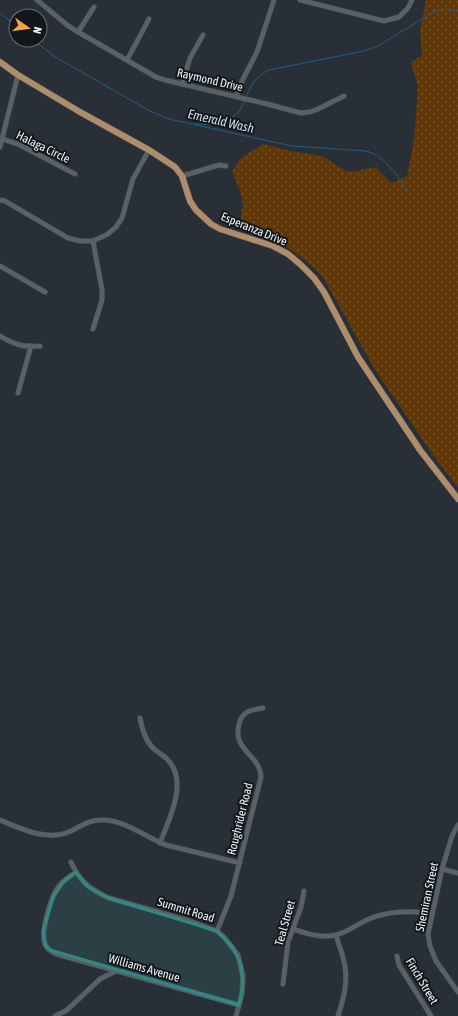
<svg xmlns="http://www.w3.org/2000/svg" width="458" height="1016" font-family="'Asap Condensed',sans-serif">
	<defs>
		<pattern id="grass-dots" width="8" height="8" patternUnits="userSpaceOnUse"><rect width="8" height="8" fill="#603706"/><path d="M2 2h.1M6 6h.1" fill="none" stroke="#77542b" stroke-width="1.8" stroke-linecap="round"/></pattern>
	</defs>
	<rect width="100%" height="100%" fill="#282f36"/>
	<path fill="url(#grass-dots)" d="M426,0H458V488L438,462L375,370L323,277L306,260L283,245L245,229L241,217L243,204L240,191L232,172L240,159L263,144L291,151L322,156L346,171H357L375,167L391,183L407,176L414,140L418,87L411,63L422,55L420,30Z"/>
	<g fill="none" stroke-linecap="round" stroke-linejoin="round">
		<g stroke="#215d89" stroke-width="1">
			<path d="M0,13L16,26"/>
			<path d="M33,40L57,58L150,111L169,119L292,146L366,151C386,156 397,177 409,192"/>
			<path d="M246,97C251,85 256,76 269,70L364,51L378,46L435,11L443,9L458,11"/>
			<path d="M227,121L239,112L245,100"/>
			<path d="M195,124L216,125"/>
		</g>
		<g stroke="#464c51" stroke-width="5.5">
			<g id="minor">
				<path d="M37,0L67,25L78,32L156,77L165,80L267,104L301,113L310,112L318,109L344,96"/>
				<path d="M300,0L384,21L399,17L408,8L412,0"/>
				<path d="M78,32L94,7"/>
				<path d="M127,60L149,19"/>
				<path d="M182,84L190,58L203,35"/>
				<path d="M236,96L241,83L257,52L274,0"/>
				<path d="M2,139L18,144L75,174"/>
				<path d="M0,147L18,75"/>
				<path d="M182,176L219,165L226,166"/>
				<path d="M0,200L5,201L68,238L80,241H93L108,234L116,227L122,218L133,179L149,150"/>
				<path d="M0,266L45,292"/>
				<path d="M93,329L102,300V290L93,241"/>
				<path d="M0,336C15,345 22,347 40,346"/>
				<path d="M18,393L31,346"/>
				<path d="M140,718C142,729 145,741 154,749C158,752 162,755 166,758C190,780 169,819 160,843"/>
				<path d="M0,820C21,829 48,842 71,831C81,826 91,819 103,820C125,820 145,837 166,845L240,863"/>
				<path d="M458,825L452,836L442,869L428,934L430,946L436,961L458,992"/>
				<path d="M71,862C79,881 91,890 109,898L190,921L217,931L224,937L238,955L243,976L242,994L236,1016"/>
				<path d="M442,869L458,873"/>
				<path d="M76,872C70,877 63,880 59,886C51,896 39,935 46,946C48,950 52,952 56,954L239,1005"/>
				<path d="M293,929C305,933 317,937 329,936C345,935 355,925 369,919C387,911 413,910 432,914"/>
				<path d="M217,931L231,896L261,777C260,754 232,751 239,724C242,711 251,710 263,708"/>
				<path d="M336,935C339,945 343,955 345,966C348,983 343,1000 338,1016"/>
				<path d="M397,956L399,965L431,1016"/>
				<path d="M283,984L288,942L301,907L304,891"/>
				<path d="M55,1016L67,1010L100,979L116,971"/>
			</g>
		</g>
		<g stroke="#464c51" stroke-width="7">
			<path id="major" d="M0,62L18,75L80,112L149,150L175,167L182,176L190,201L196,210L211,224L220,229L273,246L288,254L301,265L314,278L324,292L358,357L420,450L458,499"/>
		</g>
		<use href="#minor" stroke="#586168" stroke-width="4.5"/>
		<use href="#major" stroke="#b08d6a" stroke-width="6"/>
	</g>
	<path fill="#308982" fill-opacity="0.2" stroke="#308982" stroke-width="3" stroke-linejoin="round" d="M76,872L88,887L109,898L217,931L233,947L241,965L243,985L239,1005L50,950L45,945L43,931L53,897L65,880Z"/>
	<g text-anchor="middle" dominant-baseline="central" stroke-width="4" stroke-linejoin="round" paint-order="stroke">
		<g font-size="12" fill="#edf2f6" stroke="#14171a">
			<text transform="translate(210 80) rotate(13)">Raymond Drive</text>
			<text transform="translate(43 147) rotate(26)">Halaga Circle</text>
			<text transform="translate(254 229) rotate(22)">Esperanza Drive</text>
			<text transform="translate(240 819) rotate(-76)">Roughrider Road</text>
			<text transform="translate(427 897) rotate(-78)">Shemiran Street</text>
			<text transform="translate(186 910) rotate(17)">Summit Road</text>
			<text transform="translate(285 923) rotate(-74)">Teal Street</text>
			<text transform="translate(144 968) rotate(16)">Williams Avenue</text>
			<text transform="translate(422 981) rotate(59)">Finch Street</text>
		</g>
		<g font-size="13" font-style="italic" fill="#cbdeee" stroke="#14171a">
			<text transform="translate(221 121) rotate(13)">Emerald Wash</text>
		</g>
	</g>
	<g transform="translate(28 28) rotate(104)"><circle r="19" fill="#14171a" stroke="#6b6f72"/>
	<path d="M0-3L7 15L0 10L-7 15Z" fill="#f7a148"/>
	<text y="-6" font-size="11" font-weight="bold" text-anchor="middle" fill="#edf2f6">N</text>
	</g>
</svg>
